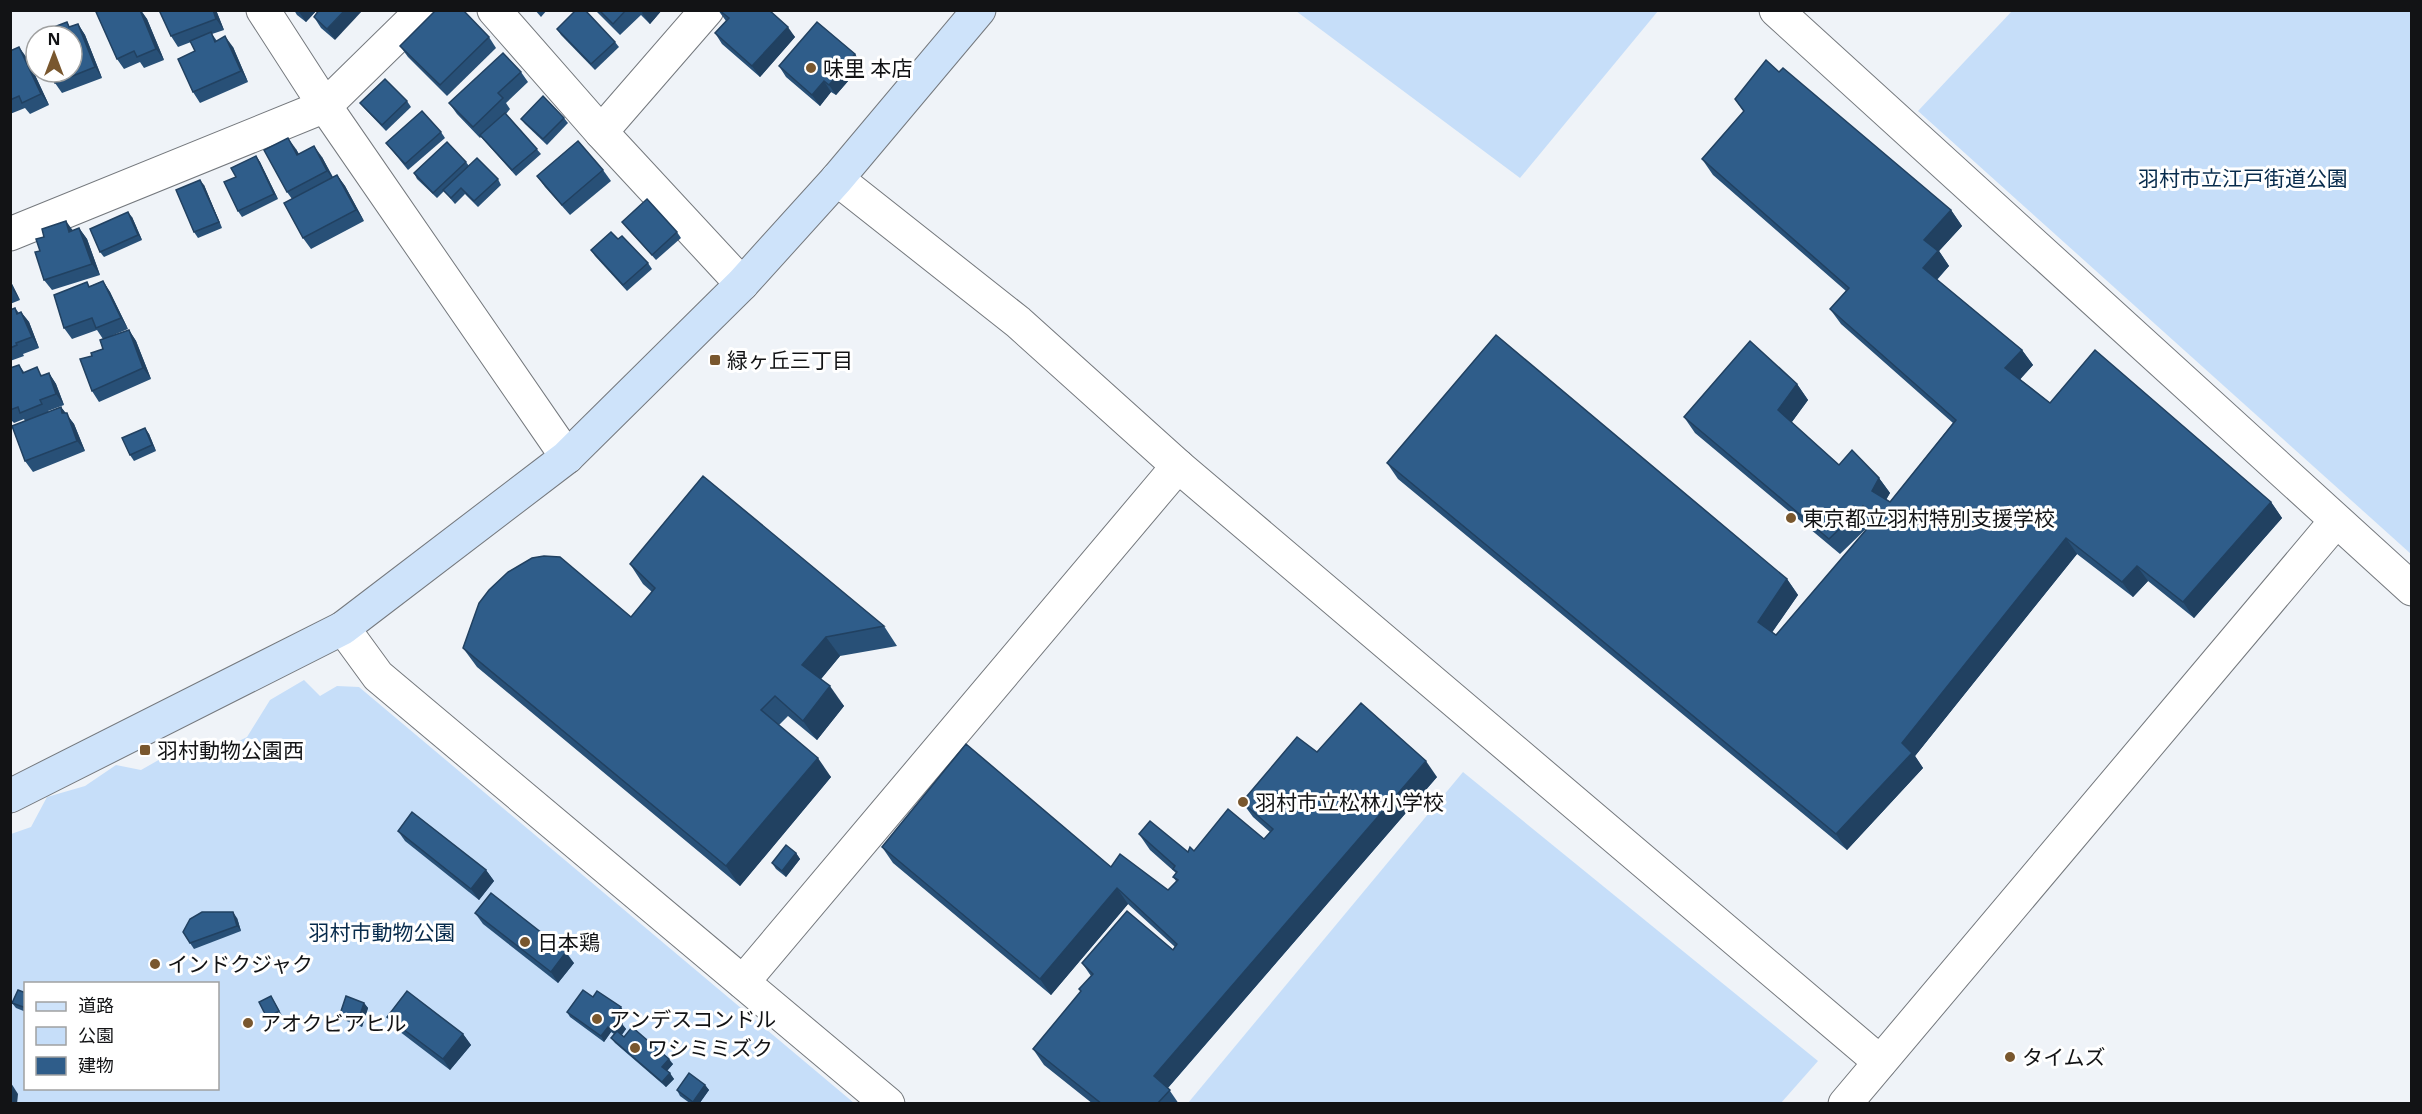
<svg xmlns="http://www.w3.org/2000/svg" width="2422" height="1114" font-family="'Open Sans','Noto Sans JP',sans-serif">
	<rect width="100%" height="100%" fill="#eff3f8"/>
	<g fill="#c6def9" fill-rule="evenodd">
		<path d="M1296,11H1658L1520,178Z"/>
		<path d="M2012,11H2411V554L1918,111Z"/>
		<path d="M304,680L320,696L337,686L359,687L854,1103L11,1104V834L31,827L47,797L85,786L116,765L141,770L178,749L227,747L247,737L270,700ZM26,984H218V1088H26Z"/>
		<path d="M1463,772L1818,1061L1781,1103H1188Z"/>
	</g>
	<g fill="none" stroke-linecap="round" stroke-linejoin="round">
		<g stroke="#74787d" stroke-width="35">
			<g id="street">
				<path d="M263,10L325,106L567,457"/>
				<path d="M494,10L601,132L742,284"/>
				<path d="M1776,10L2412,589"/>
				<path d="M601,132L707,10"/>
				<path d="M837,179L1018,322L1178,466L1880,1062"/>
				<path d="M10,234L325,106L423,10"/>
				<path d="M343,628L378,676L888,1104"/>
				<path d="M743,982L1178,466"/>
				<path d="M1845,1104L2336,521"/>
			</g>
		</g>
		<g stroke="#74787d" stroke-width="35">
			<path id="secondary" d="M10,796L343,628L567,457L742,284L837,179L979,10"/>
		</g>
		<use href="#street" stroke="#fff" stroke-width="33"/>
		<use href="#secondary" stroke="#cee3fa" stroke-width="33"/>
	</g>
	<g fill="#285077">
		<path d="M101,10H141L147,19L164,60L144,68L140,62L124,69L117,59Z"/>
		<path d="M216,10L224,30L212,34L217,41L233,47L248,82L200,103L193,92L195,51L191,42L178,47L171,36Z"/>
		<path d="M294,10H317L306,22L297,15Z"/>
		<path d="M319,10L335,40L321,28L314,17Z"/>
		<path d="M535,10H547L541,17Z"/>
		<path d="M595,10H662L650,24L641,15L620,35Z"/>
		<path d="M718,10H769L795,37L760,77L722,44L715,33L726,21Z"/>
		<path d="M67,22L70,27L78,24L85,35L102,78L62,93L55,83Z"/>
		<path d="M557,29L615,42L619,47L595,70L561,35Z"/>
		<path d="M489,37L496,48L447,96L408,57L400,46Z"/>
		<path d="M10,51L27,58L49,105L30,114L25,108L10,114Z"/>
		<path d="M855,54L862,65L836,95L831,92L820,106L786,77L779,66Z"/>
		<path d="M521,72L528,82L506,103L510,109L506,114L541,154L516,176L481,137L480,138L457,114L449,103Z"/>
		<path d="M1779,72L1951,210L1962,226L1939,251L1949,266L1937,280L2022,350L2033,365L2020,379L2050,403L2271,502L2282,518L2194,618L2148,581L2133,597L2077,554L1915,756L1923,768L1847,850L1398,479L1387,463L1787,579L1798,595L1772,632L1776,635L1871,524L1840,554L1695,433L1684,417L1797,384L1808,400L1791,423L1839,465L1879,478L1890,493L1886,500L1890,502L1953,423L1841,324L1830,309L1846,291L1713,175L1702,159L1744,112L1735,99Z"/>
		<path d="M407,101L411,107L386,131L364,108L360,103Z"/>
		<path d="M564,118L568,123L547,145L525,124L521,119Z"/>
		<path d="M441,132L445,138L408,170L386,143Z"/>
		<path d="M296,149L299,154L322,157L333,177L337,175L345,186L364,221L311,249L303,238L292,199L287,192Z"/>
		<path d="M256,156L260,162L278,199L242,217L238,211L236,177Z"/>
		<path d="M466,162L469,166L498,179L501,185L478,207L465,194L455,204L444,191L437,198L417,179L414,173Z"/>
		<path d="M603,170L611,181L570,215L545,187L537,176Z"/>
		<path d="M204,185L222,228L198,238L194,232Z"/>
		<path d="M132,217L142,240L104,257L100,252Z"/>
		<path d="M622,222L677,232L681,238L656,260Z"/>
		<path d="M79,228L87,239L100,275L52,290L44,280L40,251L44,237L73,231Z"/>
		<path d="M618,239L648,263L652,269L627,291L595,256L591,250Z"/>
		<path d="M10,280L20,300L10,304Z"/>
		<path d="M103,281L110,292L128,329L111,336L129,330L136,341L151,379L99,402L92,391V356L103,349V339L97,330L72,339L64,328L90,286Z"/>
		<path d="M15,308L19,313L21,312L29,322L39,348L23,354L24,356L10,361V310Z"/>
		<path d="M19,365L24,372L43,375L49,373L56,384L64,405L48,411V412L61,407L74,424L85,451L33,472L25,461V421L24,419L14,423L10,419V368Z"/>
		<path d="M145,428L149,434L156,451L134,461L130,455Z"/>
		<path d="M630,564L884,626L897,646L840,656L821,679L844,706L817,740L788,716L779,725L831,777L740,886L477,667L463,648L631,617L652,592L643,584Z"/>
		<path d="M1317,752L1437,777L1168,1088L1179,1104H1093L1044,1065L1033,1049L1081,992L1091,976L1082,963L1173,950L1175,947L1128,904L1051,995L893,863L882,847L1111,867L1168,890L1176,881L1173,877L1176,873L1150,850L1139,834L1188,852L1264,839L1270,832L1253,817L1242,802Z"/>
		<path d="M398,831L486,870L494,881L479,900L405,841Z"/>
		<path d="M796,853L800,859L786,877L776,869L772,863Z"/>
		<path d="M475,913L574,963L558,983L483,924Z"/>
		<path d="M237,918L241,931L194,949L190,943Z"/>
		<path d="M26,993V1012L16,1008L12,1003Z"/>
		<path d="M271,996L283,1017L271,1023L267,1018Z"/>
		<path d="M593,997L625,1013L618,1021L622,1024L626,1029L622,1035L624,1037L673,1064L667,1071L674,1079L666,1087L615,1043L611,1038L614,1034L611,1032L604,1042L570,1017L567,1012Z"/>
		<path d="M364,1003L368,1008L362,1027L344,1020L340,1014Z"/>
		<path d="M387,1017L463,1034L471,1045L450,1070L395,1028Z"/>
		<path d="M705,1085L709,1090L699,1104H691L680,1096L677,1090Z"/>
	</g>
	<g fill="#214161">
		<path d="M140,10L147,19L164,60L156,49Z"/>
		<path d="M213,10H216L224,30L216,19Z"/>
		<path d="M300,10H317L306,22L299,12Z"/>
		<path d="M345,10H363L335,40L327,29Z"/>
		<path d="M644,10H662L650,24L642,13Z"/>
		<path d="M78,24L85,35L102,78L95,67Z"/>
		<path d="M788,27L795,37L760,77L752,66Z"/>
		<path d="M225,36L233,47L248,82L241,71Z"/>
		<path d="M19,47L27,58L49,105L41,94Z"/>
		<path d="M855,54L862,65L836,95L829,85Z"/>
		<path d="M824,81L831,92L820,106L812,95Z"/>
		<path d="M288,138L296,149L305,166L297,155Z"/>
		<path d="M314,146L322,157L335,182L327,171Z"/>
		<path d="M256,156L260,162L278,199L274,194Z"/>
		<path d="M337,175L345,186L364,221L356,210Z"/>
		<path d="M200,180L204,185L222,228L219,222Z"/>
		<path d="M1951,210L1962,226L1939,251L1949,266L1933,283L1923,268L1924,240Z"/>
		<path d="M128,212L132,217L142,240L138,235Z"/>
		<path d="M66,221L74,232H69Z"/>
		<path d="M79,228L87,239L100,275L92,264Z"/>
		<path d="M10,280L20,300L12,289L10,285Z"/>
		<path d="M103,281L110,292L128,329L121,318Z"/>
		<path d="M21,312L29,322L39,348L32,337Z"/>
		<path d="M129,330L136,341L151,379L143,368Z"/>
		<path d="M2022,350L2033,365L2016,384L2005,368Z"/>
		<path d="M49,373L56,384L64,405L56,394Z"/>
		<path d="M1797,384L1808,400L1789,426L1778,410Z"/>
		<path d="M61,407L74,424L85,451L77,441L62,413Z"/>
		<path d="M145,428L149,434L156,451L152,445Z"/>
		<path d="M1879,478L1890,493L1882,506L1872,491Z"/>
		<path d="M2271,502L2282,518L2194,618L2183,602Z"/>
		<path d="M2066,538L2077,554L1915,756L1923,768L1847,850L1836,834L1902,743Z"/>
		<path d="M2137,566L2148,581L2133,597L2122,582Z"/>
		<path d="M1787,579L1798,595L1769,637L1758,622Z"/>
		<path d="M826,637L840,656L816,685L802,665Z"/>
		<path d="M830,686L844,706L817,740L803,721Z"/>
		<path d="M818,758L831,777L740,886L726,866Z"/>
		<path d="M1426,761L1437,777L1165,1091L1154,1076Z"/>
		<path d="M796,853L800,859L786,877L782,871Z"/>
		<path d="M486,870L494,881L479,900L471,889Z"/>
		<path d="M1117,888L1128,904L1051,995L1040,979Z"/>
		<path d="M233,912L237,918L241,931L237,926Z"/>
		<path d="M566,952L574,963L558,983L551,972Z"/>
		<path d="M364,1003L368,1008L362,1027L358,1021Z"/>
		<path d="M621,1007L625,1013L617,1023L613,1017Z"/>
		<path d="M622,1024L626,1029L619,1038L615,1033Z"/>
		<path d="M608,1027L611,1032L604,1042L601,1036Z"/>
		<path d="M463,1034L471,1045L450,1070L443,1059Z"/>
		<path d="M669,1059L673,1064L666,1072L662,1067Z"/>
		<path d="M670,1073L674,1079L666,1087L662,1082Z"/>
		<path d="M11,1083L18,1094L17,1104H10Z"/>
		<path d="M705,1085L709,1090L699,1104H694L693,1102Z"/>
	</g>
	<g fill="#2f5d8a" stroke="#214161" stroke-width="1.5">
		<path d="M101,10H140L156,49L137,57L134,51L117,59L96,12Z"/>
		<path d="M159,10H213L216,19L171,36Z"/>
		<path d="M319,10H345L327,29L314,17Z"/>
		<path d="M436,10H463L489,37L440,85L400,46Z"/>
		<path d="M576,10H585L615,42L591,64L557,29Z"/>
		<path d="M599,10H626L613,24Z"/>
		<path d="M719,10H769L788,27L752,66L715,33L729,18Z"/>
		<path d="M67,22L69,27L78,24L95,67L55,83L51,72H72V36H37L36,34Z"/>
		<path d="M817,22L855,54L829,85L824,81L812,95L779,66Z"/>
		<path d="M211,32L215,42L225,36L241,71L193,92L178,59L195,51L190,41Z"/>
		<path d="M19,47L41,94L22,103L19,96L10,100V51Z"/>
		<path d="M503,53L521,72L498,93L503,98L473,127L449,103Z"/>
		<path d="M1766,60L1779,72L1783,68L1951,210L1924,240L1938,251L1923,268L2022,350L2005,368L2050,403L2095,350L2271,502L2183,602L2137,566L2122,582L2066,538L1902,743L1912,753L1836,834L1387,463L1496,335L1787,579L1758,622L1776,635L1877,517L1863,506L1829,539L1684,417L1750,341L1797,384L1778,410L1839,465L1852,450L1879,478L1872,491L1890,502L1956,420L1830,309L1849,288L1702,159L1744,111L1735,99Z"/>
		<path d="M385,79L407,101L382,125L360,103Z"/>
		<path d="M543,96L564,118L543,139L521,119Z"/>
		<path d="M422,111L441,132L405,164L386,143Z"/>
		<path d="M505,113L537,149L512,170L480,135Z"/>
		<path d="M288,138L297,155L314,146L327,171L287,192L264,150Z"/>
		<path d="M578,141L603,170L562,205L537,176Z"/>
		<path d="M447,142L466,162L433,193L414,173Z"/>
		<path d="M256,156L274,194L238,211L224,182L236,177L231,168Z"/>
		<path d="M477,158L498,179L474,201L461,188L451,198L443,190Z"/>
		<path d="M337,175L356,210L303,238L284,203Z"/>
		<path d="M200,180L219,222L194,232L176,190Z"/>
		<path d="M647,199L677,232L652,255L622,222Z"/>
		<path d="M128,212L138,235L100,252L90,229Z"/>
		<path d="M66,221L69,232L79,228L92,264L44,280L35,252L40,251L36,239L44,237L42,229Z"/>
		<path d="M611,232L618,239L622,236L648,263L623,285L591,250Z"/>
		<path d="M103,281L121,318L96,328L92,318L64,328L54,295L87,282L89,287Z"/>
		<path d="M15,308L17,314L21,312L32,337L16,343L17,345L10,348V310Z"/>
		<path d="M129,330L143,368L92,391L80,359L92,356L91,353L103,349L100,340Z"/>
		<path d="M19,365L23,373L37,367L41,376L49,373L56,394L40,400L42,404L20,413L18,407L10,410V368Z"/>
		<path d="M61,407L62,413H67L77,441L25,461L12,426Z"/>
		<path d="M145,428L152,445L130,455L122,438Z"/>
		<path d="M703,476L884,626L826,637L802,665L830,686L803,721L775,696L761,710L818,758L726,866L463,648L479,603L489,590L508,572L532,558L544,556L560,557L631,617L655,588L630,564Z"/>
		<path d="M1361,703L1426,761L1154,1076L1170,1090L1157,1104H1102L1033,1049L1081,991L1079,989L1093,974L1082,963L1127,911L1173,950L1177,944L1117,888L1040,979L882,847L966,744L1111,867L1120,854L1168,890L1178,880L1173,877L1177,872L1173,869L1175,866L1139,834L1150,821L1188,852L1190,847L1194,851L1228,809L1264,839L1273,829L1242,802L1297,737L1317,752Z"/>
		<path d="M412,812L486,870L471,889L398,831Z"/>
		<path d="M786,845L796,853L782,871L772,863Z"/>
		<path d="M491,893L566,952L551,972L475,913Z"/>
		<path d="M202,912H233L237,926L190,943L183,932L190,919Z"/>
		<path d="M18,990L26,993V1008L12,1003Z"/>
		<path d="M583,990L593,997L597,991L621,1007L613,1017L622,1024L615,1033L608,1027L601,1036L567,1012Z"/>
		<path d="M407,991L463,1034L443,1059L387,1017Z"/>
		<path d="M271,996L279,1011L267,1018L259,1002Z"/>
		<path d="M346,996L364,1003L358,1021L340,1014Z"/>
		<path d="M632,1027L669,1059L662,1067L670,1073L662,1082L611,1038L617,1031L624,1037Z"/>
		<path d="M689,1073L705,1085L693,1102L677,1090Z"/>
	</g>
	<g fill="#79572e" stroke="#fff" stroke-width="2">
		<circle cx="811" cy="68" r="6"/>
		<rect x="709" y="354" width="12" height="12" rx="3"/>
		<circle cx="1791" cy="518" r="6"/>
		<rect x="139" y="744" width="12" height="12" rx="3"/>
		<circle cx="1243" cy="802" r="6"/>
		<circle cx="525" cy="942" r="6"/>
		<circle cx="155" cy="964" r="6"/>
		<circle cx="597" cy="1019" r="6"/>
		<circle cx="248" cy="1023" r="6"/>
		<circle cx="635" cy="1048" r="6"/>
		<circle cx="2010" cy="1057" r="6"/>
	</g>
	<g text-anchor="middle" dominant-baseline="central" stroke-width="6" stroke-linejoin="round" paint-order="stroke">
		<g font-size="21" fill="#121315" stroke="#fff" text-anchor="start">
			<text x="823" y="68">味里 本店</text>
			<text x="727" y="360">緑ヶ丘三丁目</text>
			<text x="1803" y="518">東京都立羽村特別支援学校</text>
			<text x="157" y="750">羽村動物公園西</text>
			<text x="1255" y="802">羽村市立松林小学校</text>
			<text x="537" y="942">日本鶏</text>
			<text x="167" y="964">インドクジャク</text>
			<text x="609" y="1019">アンデスコンドル</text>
			<text x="260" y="1023">アオクビアヒル</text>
			<text x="647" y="1048">ワシミミズク</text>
			<text x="2022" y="1057">タイムズ</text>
		</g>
		<g font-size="21" fill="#072b4c" stroke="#fff">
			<text x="2243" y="178">羽村市立江戸街道公園</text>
			<text x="382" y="932">羽村市動物公園</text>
		</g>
	</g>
	<rect width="2422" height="1114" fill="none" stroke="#121315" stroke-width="24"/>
	<rect x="24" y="982" width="195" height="108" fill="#ffffff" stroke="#a0a1a1" stroke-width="1.5"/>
	<rect x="36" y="1002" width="30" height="9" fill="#cee3fa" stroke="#a0a1a1" stroke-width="1.5"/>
	<text x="78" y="1012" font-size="18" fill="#121315">道路</text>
	<rect x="36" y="1027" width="30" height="18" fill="#c6def9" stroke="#a0a1a1" stroke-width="1.5"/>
	<text x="78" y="1042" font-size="18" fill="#121315">公園</text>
	<rect x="36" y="1057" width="30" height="18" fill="#2f5d8a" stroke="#a0a1a1" stroke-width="1.5"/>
	<text x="78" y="1072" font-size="18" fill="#121315">建物</text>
	<g transform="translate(54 54)"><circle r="28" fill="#ffffff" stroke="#a0a1a1" stroke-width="1.5"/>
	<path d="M0-4.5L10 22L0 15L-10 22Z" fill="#79572e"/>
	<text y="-9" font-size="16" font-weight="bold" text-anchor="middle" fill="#121315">N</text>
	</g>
</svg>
